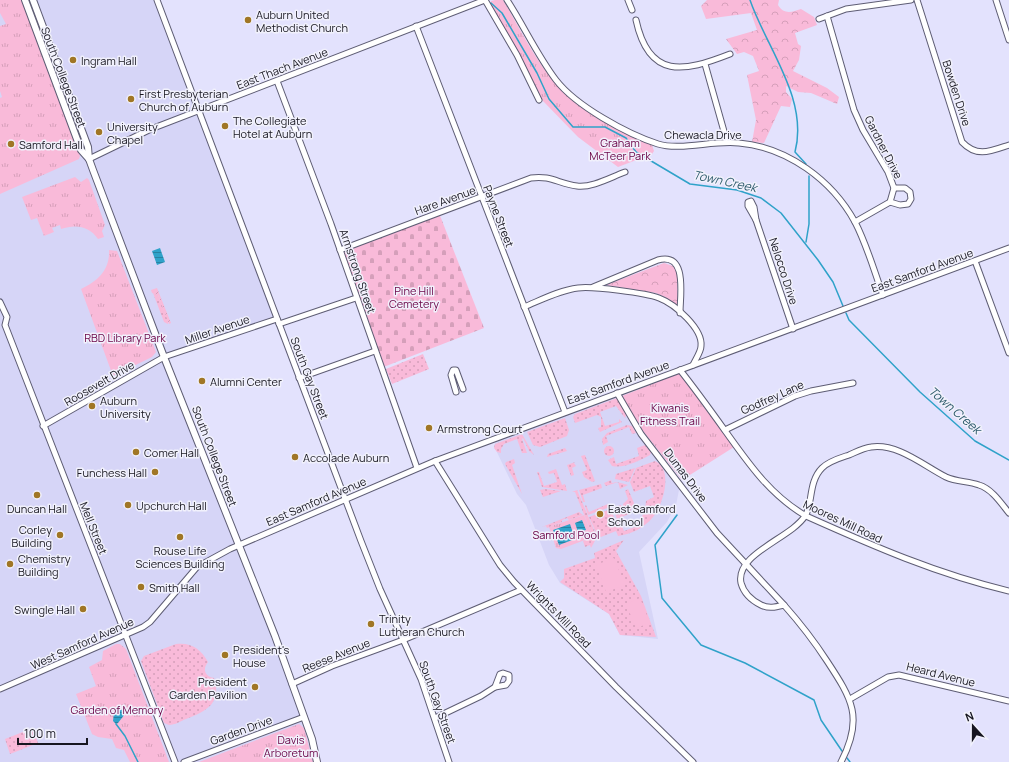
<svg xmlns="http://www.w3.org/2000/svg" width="1009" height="762" font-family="Manrope,sans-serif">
	<defs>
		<pattern id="grass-dots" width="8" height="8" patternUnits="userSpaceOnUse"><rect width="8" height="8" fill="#f9bad9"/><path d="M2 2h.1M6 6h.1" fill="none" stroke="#d59fba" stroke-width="1.8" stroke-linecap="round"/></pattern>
		<pattern id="forest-crowns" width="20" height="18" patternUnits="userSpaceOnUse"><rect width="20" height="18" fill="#f9bad9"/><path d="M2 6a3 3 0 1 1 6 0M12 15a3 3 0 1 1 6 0" fill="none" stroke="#d59fba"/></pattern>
		<pattern id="cemetery-stones" width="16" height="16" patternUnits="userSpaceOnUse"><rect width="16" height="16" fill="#f9bad9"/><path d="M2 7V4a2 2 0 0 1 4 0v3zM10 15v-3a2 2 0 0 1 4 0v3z" fill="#d59fba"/></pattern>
		<pattern id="park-tufts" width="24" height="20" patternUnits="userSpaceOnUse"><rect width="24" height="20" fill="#f9bad9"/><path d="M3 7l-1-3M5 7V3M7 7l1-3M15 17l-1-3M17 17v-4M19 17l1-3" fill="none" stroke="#d59fba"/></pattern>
		<pattern id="garden-furrows" width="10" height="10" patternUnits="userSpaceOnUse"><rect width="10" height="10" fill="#f9bad9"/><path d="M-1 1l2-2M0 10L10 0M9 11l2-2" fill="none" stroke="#d59fba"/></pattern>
		<pattern id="water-rules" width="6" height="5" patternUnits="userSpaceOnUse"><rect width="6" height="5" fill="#2fa2c9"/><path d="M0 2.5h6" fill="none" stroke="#2783a3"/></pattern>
	</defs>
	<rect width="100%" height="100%" fill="#e3e2fd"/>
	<g fill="#d6d5f7">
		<path d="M0,0H157L277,319L164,357L292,684L317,762H0Z"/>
		<path d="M617,396L633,425L644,442L669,471L679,490L676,505L667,522L639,552L658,639L620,635L609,614L560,583L549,565L526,505L517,494L494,446L496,441Z"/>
	</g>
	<g fill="url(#grass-dots)">
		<path d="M153,293L158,295L168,320V324L164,322Z"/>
		<path d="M423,354L429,369L392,384L386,369Z"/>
		<path d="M617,398L626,415L625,418L616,406L600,412L605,426L619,422V419L622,422L600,432L598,428L601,427V417L597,415L575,423L573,417L575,414Z"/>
		<path d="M565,418L569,430L567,436L540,447L533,445L527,432Z"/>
		<path d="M627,425L632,426L636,433L632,434L629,427L606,436L608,442L603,445L602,439L607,433Z"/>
		<path d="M522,434L534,455L529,451L523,438L522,439L527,453H522L517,439L504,444L501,449V453L497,452L494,448L495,444Z"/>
		<path d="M645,445L651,452L650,455C641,460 623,469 612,466L608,460L614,457L616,464L639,456L637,448Z"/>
		<circle cx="609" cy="451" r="5"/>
		<path d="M565,448L567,451L547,457L548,454Z"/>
		<path d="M585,455L595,481L592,482L584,477L582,472L587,470L581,456Z"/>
		<path d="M514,459L515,463L512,465L522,494L505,464L506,462Z"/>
		<path d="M655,461C674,469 663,505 653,517C644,528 632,534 618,536L616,531L601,537L597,535L589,517L611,509L615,520L620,521L624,531L635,527L634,525C643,517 645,513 646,501L654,497L650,486L634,492L630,482L636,468Z"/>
		<path d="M575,462L574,463L576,466L572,468L574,475L571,476L567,465Z"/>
		<path d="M635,468L629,482L615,479L616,474Z"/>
		<path d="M556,469L562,485L565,484L567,491L542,487L537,472H539L544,486L557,482L554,473L549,474L548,472Z"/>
		<path d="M611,480L612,483L617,482L628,485L620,489L618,482L606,486L604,483Z"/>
		<path d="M601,484L602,488L583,495L585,502H583L579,490Z"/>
		<path d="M545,489L561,491L543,497L540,490Z"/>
		<path d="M628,489L634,503L629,514L617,519L613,508L621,505V508L623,509V504L628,499L625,491Z"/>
		<path d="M577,490L597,537L591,548L590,545L585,547L583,541L593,537L575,492H572Z"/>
		<path d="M608,504L610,507L588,515L585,506L586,505L589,512Z"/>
		<path d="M579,512L583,515L569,520L567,518L562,520V522L547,528L549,532L546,526L542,527Z"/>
		<path d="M624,540L616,551L641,596L656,637L620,635L609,614L560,582L564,578V569L595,558L594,553Z"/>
		<path d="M176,644C191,642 201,649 208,662C202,669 205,677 214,678C222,703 207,711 186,719C181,721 175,725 169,725L164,723L141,661L144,656Z"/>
		<path d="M33,728L38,743L10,754L5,739Z"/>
	</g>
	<g fill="url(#forest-crowns)">
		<path d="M707,0H779L778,5C784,15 792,12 801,9L814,17L817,25L795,33L798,44L801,46L799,60L793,71L827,88L839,97L837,104L811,93L798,92L786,86V92L792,99L790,107L781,106L764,143L752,142L756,120L747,75L759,71L753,56L744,52L737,54L726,39L757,30L751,13L706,19L701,6Z"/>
		<path d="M664,263L673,266L677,270L678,309L665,297L656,293L606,285Z"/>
	</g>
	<path fill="url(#cemetery-stones)" d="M439,213L484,328L381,368L340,250Z"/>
	<g fill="url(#park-tufts)">
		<path d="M0,0H22L80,156L79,159L0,194V98L2,97L0,91V26L6,24L0,13Z"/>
		<path d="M495,0H503C522,32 540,71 568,96C592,117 623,132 652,145L654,151L652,154L618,167L578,137L543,101L519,54L490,7L491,1Z"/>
		<path d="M75,177L81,182L87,178L89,180L105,225L102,231L104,237L98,239C89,226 76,224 61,229L60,225L52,228L54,232L44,236L37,218L31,220L22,197Z"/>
		<path d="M109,250L117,251L156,352L152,357L113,376L81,289C98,281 110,270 109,250Z"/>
		<path d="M680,373L734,447L682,480L643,431L622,396Z"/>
		<path d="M584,515L593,537L561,549L556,548L549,527Z"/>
		<path d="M116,644H120L126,649L169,762H130L124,750L116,748L112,739L98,737L92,734L76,694L96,686L89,667L102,660L103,651Z"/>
		<path d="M299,724L304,728L313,762H199Z"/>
	</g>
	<g fill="url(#garden-furrows)">
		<path d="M27,0H29L56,70L54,69Z"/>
		<path d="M55,72H57L84,144Z"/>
		<path d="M157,288L171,323L169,324L158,295L152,293L151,290Z"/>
	</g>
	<g fill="#f9bad9">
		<path d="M614,558L625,585L606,592L596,565Z"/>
		<path d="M640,598L650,623L636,628L626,604Z"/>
	</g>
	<g fill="url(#water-rules)">
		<path d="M160,248L165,262L157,265L152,251Z"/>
		<path d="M582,520L586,530L578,532L575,523Z"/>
		<path d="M570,524L575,539L559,545L553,530Z"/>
		<path d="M120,709L125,711V714L118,723L116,724L113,721L114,712Z"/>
	</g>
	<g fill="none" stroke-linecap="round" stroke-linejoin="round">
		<g stroke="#2fa2c9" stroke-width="1.5">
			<path d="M750,0C766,47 809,99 795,152L806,164"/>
			<path d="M491,3L502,13L537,73L549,99L573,127H605L626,138L636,152L690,184L737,190L761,198L781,213L818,260L833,282L843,306"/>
			<path d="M806,242L809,224V176"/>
			<path d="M846,313L849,320L920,392L975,441L1009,460"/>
			<path d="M677,515L655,545L662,598L701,645L745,663L814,700L821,720L842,751"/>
			<path d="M116,724L125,736L138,762"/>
			<path d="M847,758L850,762"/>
		</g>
		<g stroke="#5e5d74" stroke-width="7">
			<g id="minor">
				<path d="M157,0L361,541L380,589L421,679L449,762"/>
				<path d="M485,0L517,55L539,100"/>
				<path d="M507,0C524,26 537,55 556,80C576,106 627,134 658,144C681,151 713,140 739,143C787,147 832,180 855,222C867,245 874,271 883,295"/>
				<path d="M628,0L632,10"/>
				<path d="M917,0L962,142C977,158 991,151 1009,145"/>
				<path d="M996,0L1009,40"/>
				<path d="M827,16L854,110L863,130L888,172L894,188L890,202L855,222"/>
				<path d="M819,19L846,9L911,0"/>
				<path d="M636,20C649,80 684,72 730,54"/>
				<path d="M416,26L565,412"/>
				<path d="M705,64L727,142"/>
				<path d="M277,81L331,224L417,468"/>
				<path d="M89,159L151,129L485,0"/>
				<path d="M751,201L754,207L756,220L748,206V202Z"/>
				<path d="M890,202L900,205L908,204L911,199L910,192L905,188H894"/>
				<path d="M756,220L793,329"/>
				<path d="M340,250L531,178C551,175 559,184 577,186C592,188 611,177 625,172"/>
				<path d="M975,261L1009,353"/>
				<path d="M593,287L658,260C688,252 680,295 680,313"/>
				<path d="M0,302L7,317L5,325L175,762"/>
				<path d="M524,307C541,300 560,290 578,288C593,286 646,293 659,298C675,304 703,329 701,346C701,352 695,360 693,365"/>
				<path d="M279,324L356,298"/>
				<path d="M680,370C696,390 711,411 726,432C749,464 770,495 806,516C873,546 937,574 1009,591"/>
				<path d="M299,378L375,351"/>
				<path d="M456,392L451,375L453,370H456L463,389"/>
				<path d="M617,393L641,434L717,533L784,605"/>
				<path d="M43,426L164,357L277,319"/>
				<path d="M725,430L795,396L811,391L853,383"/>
				<path d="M435,461L500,565L514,582L616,687L693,762"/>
				<path d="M503,673L509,675V681L506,685L495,687L500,674Z"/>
				<path d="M292,684L332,666L403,640L521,590"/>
				<path d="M0,689L143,627L150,622L197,567L230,549L435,461L1009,248"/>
				<path d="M850,699L888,677L899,675L1009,701"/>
				<path d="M435,718L481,696L495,687"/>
				<path d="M184,762L304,717"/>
				<path d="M841,762C864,718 852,699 827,661C814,641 800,623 784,605C776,607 769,609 761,605C751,600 744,594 741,583C735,554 791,538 805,516C813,505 808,482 822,468C829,461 840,458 849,455C856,452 863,448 871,447C898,443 924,466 946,477C957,482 968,481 979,485C992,489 1001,503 1009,513"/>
			</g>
		</g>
		<g stroke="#5e5d74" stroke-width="8">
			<g id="major">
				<path d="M25,0L81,150L89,159L93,170L164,357L275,636L312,739L317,762"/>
				<path d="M33,0L88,147L89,159"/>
			</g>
		</g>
		<use href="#minor" stroke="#fff" stroke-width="5"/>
		<use href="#major" stroke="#fff" stroke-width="6"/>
	</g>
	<g fill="#a07625" stroke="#f1f1fc" stroke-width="1.5">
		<circle cx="248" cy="20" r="4"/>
		<circle cx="73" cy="60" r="4"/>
		<circle cx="131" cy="99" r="4"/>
		<circle cx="225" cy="126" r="4"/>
		<circle cx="99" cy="132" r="4"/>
		<circle cx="11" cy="144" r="4"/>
		<circle cx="202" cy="381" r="4"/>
		<circle cx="92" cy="406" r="4"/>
		<circle cx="429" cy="428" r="4"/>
		<circle cx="136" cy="452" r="4"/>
		<circle cx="295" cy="457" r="4"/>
		<circle cx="155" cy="472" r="4"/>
		<circle cx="37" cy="495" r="4"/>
		<circle cx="128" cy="505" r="4"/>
		<circle cx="600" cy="514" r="4"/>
		<circle cx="60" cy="535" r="4"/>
		<circle cx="180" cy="537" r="4"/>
		<circle cx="10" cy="564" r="4"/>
		<circle cx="141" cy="587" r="4"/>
		<circle cx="83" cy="609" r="4"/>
		<circle cx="371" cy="624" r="4"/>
		<circle cx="225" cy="655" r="4"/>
		<circle cx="255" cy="687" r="4"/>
	</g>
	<g text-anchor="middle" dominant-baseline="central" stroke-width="3" stroke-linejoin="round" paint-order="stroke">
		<g font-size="11" fill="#171620" stroke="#f1f1fc" text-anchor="start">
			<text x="256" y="14">Auburn United<tspan x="256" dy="13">Methodist Church</tspan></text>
			<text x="81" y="60">Ingram Hall</text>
			<text x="139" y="93">First Presbyterian<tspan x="139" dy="13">Church of Auburn</tspan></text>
			<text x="233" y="120">The Collegiate<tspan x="233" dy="13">Hotel at Auburn</tspan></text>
			<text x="107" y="126">University<tspan x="107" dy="13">Chapel</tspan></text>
			<text x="19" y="144">Samford Hall</text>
			<text x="210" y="381">Alumni Center</text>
			<text x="100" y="400">Auburn<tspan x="100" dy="13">University</tspan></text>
			<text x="437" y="428">Armstrong Court</text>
			<text x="144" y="452">Comer Hall</text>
			<text x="303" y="457">Accolade Auburn</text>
			<text x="147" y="472" text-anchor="end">Funchess Hall</text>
			<text x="136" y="505">Upchurch Hall</text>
			<text x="37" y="508" text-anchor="middle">Duncan Hall</text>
			<text x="608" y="508">East Samford<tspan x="608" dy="13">School</tspan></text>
			<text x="52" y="529" text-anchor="end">Corley<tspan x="52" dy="13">Building</tspan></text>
			<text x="180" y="550" text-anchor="middle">Rouse Life<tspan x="180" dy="13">Sciences Building</tspan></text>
			<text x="18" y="558">Chemistry<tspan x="18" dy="13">Building</tspan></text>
			<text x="149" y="587">Smith Hall</text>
			<text x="75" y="609" text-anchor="end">Swingle Hall</text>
			<text x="379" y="618">Trinity<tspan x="379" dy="13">Lutheran Church</tspan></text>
			<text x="233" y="649">President's<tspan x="233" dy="13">House</tspan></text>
			<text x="247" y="681" text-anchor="end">President<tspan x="247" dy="13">Garden Pavilion</tspan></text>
		</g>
		<g font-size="11" fill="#171620" stroke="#f1f1fc">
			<text transform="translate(282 68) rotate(-21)">East Thach Avenue</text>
			<text transform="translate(64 77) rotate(69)">South College Street</text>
			<text transform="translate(957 93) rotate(72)">Bowden Drive</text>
			<text x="703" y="134">Chewacla Drive</text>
			<text transform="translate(884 147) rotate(63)">Gardner Drive</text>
			<text transform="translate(445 200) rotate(-20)">Hare Avenue</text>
			<text transform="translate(499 216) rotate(69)">Payne Street</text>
			<text transform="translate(922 270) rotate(-20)">East Samford Avenue</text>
			<text transform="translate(358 271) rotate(71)">Armstrong Street</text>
			<text transform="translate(784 271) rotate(72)">Nelocco Drive</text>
			<text transform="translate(217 329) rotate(-19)">Miller Avenue</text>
			<text transform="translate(310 378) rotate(69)">South Gay Street</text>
			<text transform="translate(618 382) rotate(-20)">East Samford Avenue</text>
			<text transform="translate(99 383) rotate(-30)">Roosevelt Drive</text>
			<text transform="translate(772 397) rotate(-24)">Godfrey Lane</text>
			<text transform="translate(215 456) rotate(69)">South College Street</text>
			<text transform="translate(686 475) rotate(53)">Dumas Drive</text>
			<text transform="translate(316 501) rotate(-23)">East Samford Avenue</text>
			<text transform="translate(843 521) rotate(25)">Moores Mill Road</text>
			<text transform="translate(94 528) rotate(68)">Mell Street</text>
			<text transform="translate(559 614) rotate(46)">Wrights Mill Road</text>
			<text transform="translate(82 643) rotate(-24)">West Samford Avenue</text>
			<text transform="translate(336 655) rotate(-22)">Reese Avenue</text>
			<text transform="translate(941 674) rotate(14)">Heard Avenue</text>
			<text transform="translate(438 702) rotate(70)">South Gay Street</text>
			<text transform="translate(241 730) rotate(-20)">Garden Drive</text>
		</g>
		<g font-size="11" fill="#6a0447" stroke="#f1f1fc">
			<text x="620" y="142">Graham<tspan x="620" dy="13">McTeer Park</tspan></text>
			<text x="414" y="290">Pine Hill<tspan x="414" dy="13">Cemetery</tspan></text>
			<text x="125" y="337">RBD Library Park</text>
			<text x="670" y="407">Kiwanis<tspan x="670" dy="13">Fitness Trail</tspan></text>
			<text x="566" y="534">Samford Pool</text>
			<text x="117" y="709">Garden of Memory</text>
			<text x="291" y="739">Davis<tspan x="291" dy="13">Arboretum</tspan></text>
		</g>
		<g font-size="12" font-style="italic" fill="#2e5b6c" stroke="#f1f1fc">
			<text transform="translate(725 181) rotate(12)">Town Creek</text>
			<text transform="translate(955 410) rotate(41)">Town Creek</text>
		</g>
	</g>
	<g transform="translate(973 726) rotate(339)" stroke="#f1f1fc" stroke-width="3" paint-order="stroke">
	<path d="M0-3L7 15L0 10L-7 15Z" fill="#171620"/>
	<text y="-6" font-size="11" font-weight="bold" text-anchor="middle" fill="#171620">N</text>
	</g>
	<path d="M18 738v6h69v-6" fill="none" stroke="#171620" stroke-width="2"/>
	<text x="24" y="738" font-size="12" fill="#171620" stroke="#f1f1fc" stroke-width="3" paint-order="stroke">100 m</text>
</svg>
